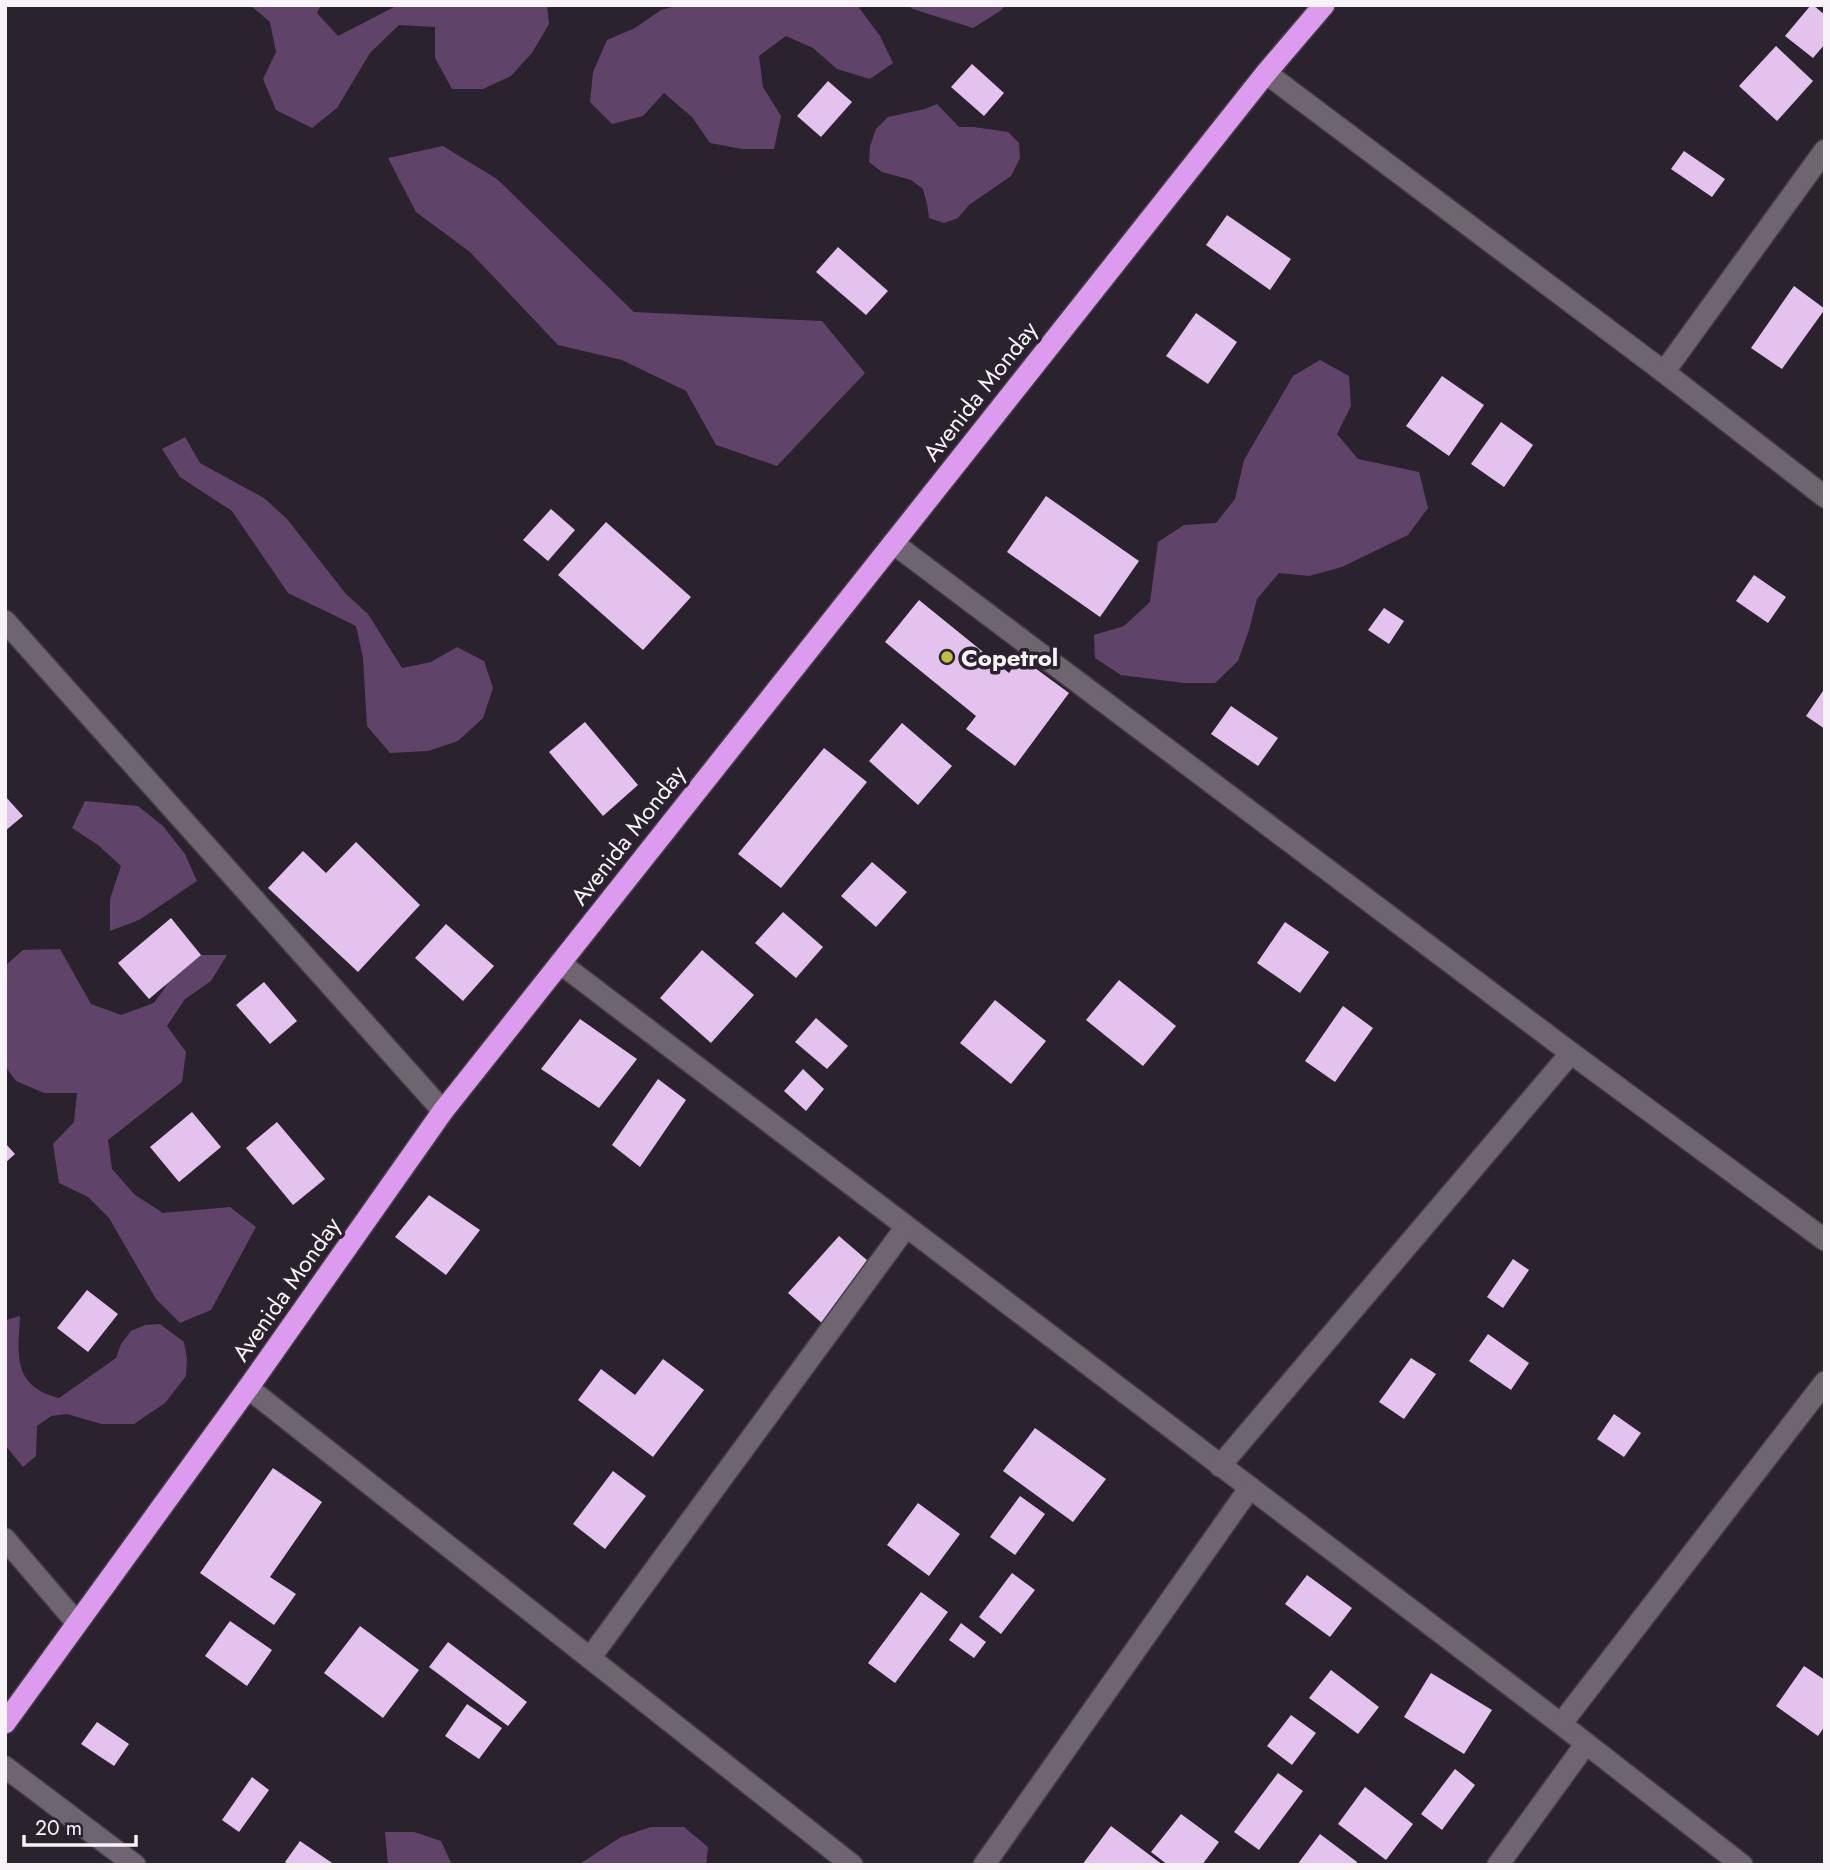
<svg xmlns="http://www.w3.org/2000/svg" width="1830" height="1870" font-family="Jost,sans-serif">
	<rect width="100%" height="100%" fill="#2a222c"/>
	<g fill="#604369">
		<path d="M250,5H321L317,13L338,36L396,6L547,5L549,24L532,53L511,76L483,89H452L435,58V27L399,25L370,53L337,108L312,128L276,110L263,79L276,52L270,22Z"/>
		<path d="M679,5H857L880,36L893,63L870,79L837,69L813,48L786,36L759,56L763,87L781,116L774,149H742L710,143L692,117L664,93L643,116L612,124L590,102L593,72L607,40L635,28L661,10Z"/>
		<path d="M907,5H1006L1000,11L973,28L913,9Z"/>
		<path d="M937,104L959,127H974L1008,132L1019,143L1020,158L1011,176L969,205L958,218L944,223L929,218L927,204L923,189L911,180L882,172L869,162L870,146L876,129L888,117L925,109Z"/>
		<path d="M443,146L497,179L634,312L822,321L865,373L777,466L716,445L686,391L622,360L558,345L470,252L416,212L388,158Z"/>
		<path d="M1320,360L1349,376L1351,406L1337,434L1358,459L1419,472L1428,508L1408,535L1342,567L1309,576L1279,573L1257,599L1249,630L1238,661L1215,683H1184L1121,675L1095,658L1094,635L1124,626L1150,602L1158,542L1184,525L1216,523L1235,499L1244,460L1293,376Z"/>
		<path d="M185,437L200,463L264,498L287,519L346,594L368,614L402,668L431,662L457,647L484,661L493,688L483,718L458,741L428,751L390,753L367,726L363,658L356,626L288,593L232,511L180,477L162,449Z"/>
		<path d="M85,801L138,806L163,826L185,854L197,881L139,920L110,931V899L121,866L98,845L72,828Z"/>
		<path d="M60,949L91,1004L121,1015L154,1003L173,976L196,955H227L211,981L185,999L167,1026L186,1052L182,1082L108,1140L112,1169L135,1195L163,1213L230,1207L256,1227L211,1310L180,1323L156,1299L109,1218L88,1197L59,1183L53,1144L74,1122L77,1093H44L16,1081L5,1066V966L23,950Z"/>
		<path d="M20,1316C18,1355 12,1386 59,1398L116,1358L121,1344L131,1331L145,1325L160,1324L184,1342L187,1359L186,1376L165,1403L134,1424H101L67,1414L51,1416L37,1426L36,1456L23,1467L5,1445V1322L9,1319Z"/>
		<path d="M651,1827H684L708,1847L706,1865H578L621,1837Z"/>
		<path d="M385,1832H414L441,1841L452,1865H388Z"/>
	</g>
	<g fill="#e4c2ee">
		<path d="M1811,5H1813L1825,15V44L1813,58L1785,36Z"/>
		<path d="M1776,46L1813,81L1777,121L1739,86Z"/>
		<path d="M972,64L1004,93L984,116L951,87Z"/>
		<path d="M828,81L852,102L821,137L797,116Z"/>
		<path d="M1684,151L1725,179L1712,197L1671,169Z"/>
		<path d="M1227,215L1291,259L1270,290L1206,245Z"/>
		<path d="M838,247L888,291L866,315L816,272Z"/>
		<path d="M1794,286L1825,309L1782,369L1751,348Z"/>
		<path d="M1196,313L1237,342L1208,384L1166,356Z"/>
		<path d="M1442,376L1484,405L1449,456L1406,426Z"/>
		<path d="M1501,422L1533,445L1504,487L1471,464Z"/>
		<path d="M1046,496L1139,561L1100,617L1007,552Z"/>
		<path d="M551,509L575,530L548,561L523,540Z"/>
		<path d="M606,522L691,597L643,650L558,575Z"/>
		<path d="M1754,575L1786,597L1768,623L1736,601Z"/>
		<path d="M919,600L1009,673L1020,657L1069,693L1015,766L966,729L976,716L885,642Z"/>
		<path d="M1384,608L1404,621L1389,644L1368,630Z"/>
		<path d="M1825,688V729L1806,716Z"/>
		<path d="M1231,706L1278,738L1258,766L1211,734Z"/>
		<path d="M585,722L638,785L603,816L549,752Z"/>
		<path d="M902,723L952,766L918,805L869,761Z"/>
		<path d="M824,748L867,782L781,888L738,854Z"/>
		<path d="M5,796L23,816L5,831Z"/>
		<path d="M356,842L420,905L358,972L268,888L303,851L326,873Z"/>
		<path d="M872,862L907,892L876,927L841,896Z"/>
		<path d="M783,912L823,947L796,978L755,943Z"/>
		<path d="M171,918L201,955L149,999L118,963Z"/>
		<path d="M1285,922L1329,952L1300,993L1257,963Z"/>
		<path d="M446,924L494,966L463,1001L415,958Z"/>
		<path d="M702,950L754,995L711,1043L660,998Z"/>
		<path d="M1119,980L1176,1026L1143,1066L1086,1020Z"/>
		<path d="M264,982L297,1021L270,1044L236,1005Z"/>
		<path d="M995,1000L1046,1041L1011,1084L960,1043Z"/>
		<path d="M1343,1006L1373,1028L1335,1082L1305,1061Z"/>
		<path d="M816,1018L848,1046L827,1069L795,1042Z"/>
		<path d="M580,1019L637,1059L599,1108L541,1069Z"/>
		<path d="M803,1069L824,1089L806,1111L784,1091Z"/>
		<path d="M658,1079L686,1100L640,1167L612,1145Z"/>
		<path d="M192,1112L221,1147L179,1182L150,1147Z"/>
		<path d="M277,1122L325,1179L293,1205L246,1148Z"/>
		<path d="M5,1143L15,1154L5,1163Z"/>
		<path d="M429,1195L480,1230L446,1275L395,1237Z"/>
		<path d="M839,1236L875,1267L824,1325L788,1293Z"/>
		<path d="M1513,1259L1529,1270L1503,1308L1487,1297Z"/>
		<path d="M87,1290L118,1314L88,1352L57,1328Z"/>
		<path d="M1488,1334L1529,1363L1511,1390L1469,1361Z"/>
		<path d="M1411,1358L1436,1374L1404,1419L1379,1402Z"/>
		<path d="M663,1359L704,1390L653,1457L578,1400L601,1369L635,1395Z"/>
		<path d="M1614,1414L1641,1433L1624,1457L1597,1439Z"/>
		<path d="M1035,1428L1106,1479L1073,1522L1003,1471Z"/>
		<path d="M273,1468L322,1502L270,1577L296,1594L274,1625L200,1573Z"/>
		<path d="M613,1471L646,1496L605,1549L573,1524Z"/>
		<path d="M1020,1496L1045,1514L1015,1555L990,1537Z"/>
		<path d="M918,1503L960,1534L929,1576L887,1545Z"/>
		<path d="M1012,1573L1035,1590L1001,1634L979,1617Z"/>
		<path d="M1307,1575L1352,1608L1330,1637L1285,1604Z"/>
		<path d="M921,1592L948,1612L895,1683L868,1663Z"/>
		<path d="M230,1621L272,1650L247,1686L205,1656Z"/>
		<path d="M961,1623L986,1642L974,1658L949,1640Z"/>
		<path d="M360,1626L419,1670L383,1718L324,1673Z"/>
		<path d="M448,1642L527,1702L508,1726L429,1667Z"/>
		<path d="M1804,1666L1825,1680V1726L1818,1736L1776,1706Z"/>
		<path d="M1331,1670L1379,1707L1358,1734L1309,1698Z"/>
		<path d="M1431,1673L1492,1710L1464,1754L1404,1717Z"/>
		<path d="M467,1704L502,1728L479,1759L445,1736Z"/>
		<path d="M1291,1715L1316,1733L1292,1765L1267,1746Z"/>
		<path d="M97,1722L129,1744L114,1766L81,1744Z"/>
		<path d="M1455,1769L1475,1785L1442,1830L1421,1814Z"/>
		<path d="M1278,1773L1303,1791L1259,1850L1234,1832Z"/>
		<path d="M252,1777L269,1790L239,1832L222,1820Z"/>
		<path d="M1365,1787L1413,1824L1386,1860L1338,1824Z"/>
		<path d="M1181,1814L1219,1842L1202,1865H1168L1151,1852Z"/>
		<path d="M1111,1826L1163,1865H1082Z"/>
		<path d="M1320,1834L1357,1862L1356,1865H1297Z"/>
		<path d="M300,1841L335,1865H289L285,1862Z"/>
	</g>
	<g fill="none" stroke-linecap="round" stroke-linejoin="round">
		<g stroke="#453e46" stroke-width="24">
			<g id="street">
				<path d="M1266,73L1664,372L1825,497"/>
				<path d="M1664,372L1825,150"/>
				<path d="M893,543L1571,1053L1825,1240"/>
				<path d="M5,621L443,1111"/>
				<path d="M560,963L1561,1724L1742,1865"/>
				<path d="M248,1388L852,1865"/>
				<path d="M1220,1466L1571,1053"/>
				<path d="M5,1539L77,1623"/>
				<path d="M590,1658L906,1227"/>
				<path d="M1561,1724L1825,1382"/>
				<path d="M5,1767L135,1865"/>
				<path d="M984,1865L1249,1489"/>
				<path d="M1498,1865L1585,1745"/>
			</g>
		</g>
		<g stroke="#453e46" stroke-width="24">
			<path id="highway" d="M5,1723L248,1388L443,1111L1266,73L1324,5"/>
		</g>
		<use href="#street" stroke="#6e6571" stroke-width="21"/>
		<use href="#highway" stroke="#dd9bf0" stroke-width="21"/>
	</g>
	<circle fill="#c0be41" stroke="#2a222c" stroke-width="2.5" cx="947" cy="657" r="7"/>
	<g text-anchor="middle" dominant-baseline="central" stroke-width="7" stroke-linejoin="round" paint-order="stroke">
		<g font-size="24" fill="#f8f2f9" stroke="#2a222c">
			<text transform="translate(980 391) rotate(-52)">Avenida Monday</text>
			<text transform="translate(628 835) rotate(-52)">Avenida Monday</text>
			<text transform="translate(286 1289) rotate(-55)">Avenida Monday</text>
		</g>
		<g font-size="24" font-weight="bold" fill="#f8f2f9" stroke="#2a222c" text-anchor="start">
			<text x="961" y="657">Copetrol</text>
		</g>
	</g>
	<rect width="1830" height="1870" fill="none" stroke="#f8f2f9" stroke-width="14"/>
	<path d="M24 1835v10h112v-10" fill="none" stroke="#f8f2f9" stroke-width="3.5"/>
	<text x="35" y="1835" font-size="21" fill="#f8f2f9" stroke="#2a222c" stroke-width="5" paint-order="stroke">20 m</text>
</svg>
